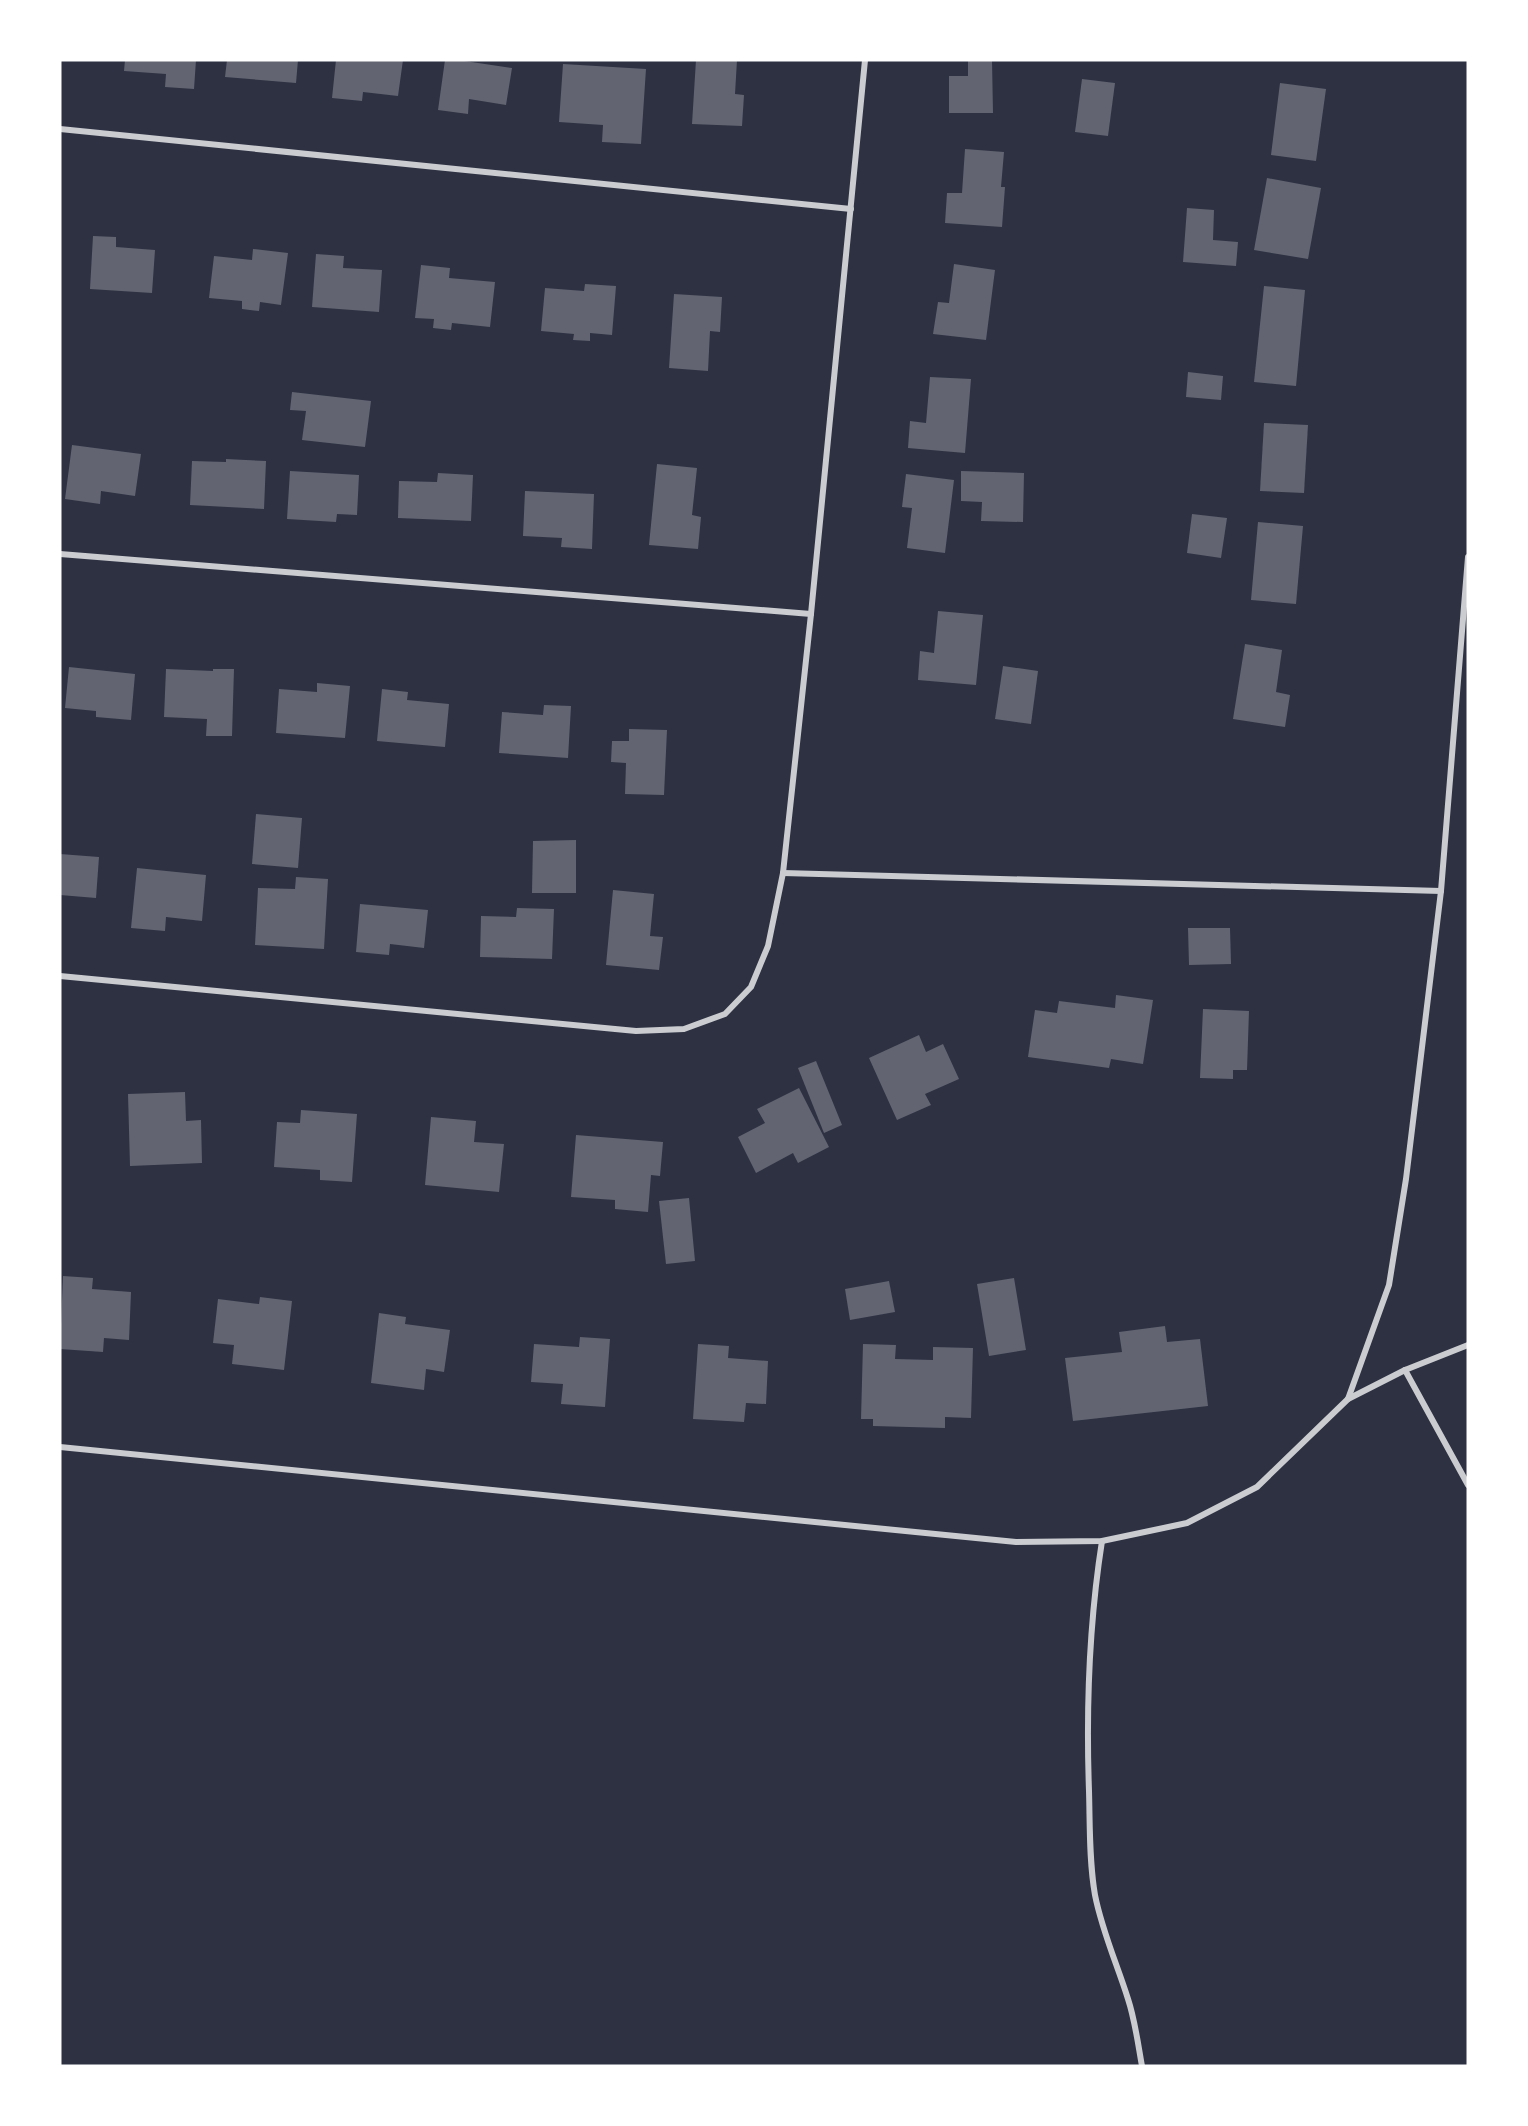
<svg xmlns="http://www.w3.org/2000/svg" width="1528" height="2126" font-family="'DejaVu Sans',sans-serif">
	<rect width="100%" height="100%" fill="#2d3142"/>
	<g fill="#626471">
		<path d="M125,60H196L194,89L165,87L166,74L124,71Z"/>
		<path d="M227,60H298L296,83L225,77Z"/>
		<path d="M336,60H403L398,96L363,92L362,101L332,98Z"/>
		<path d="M445,60H458L512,68L506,105L469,99L468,114L438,110Z"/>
		<path d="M696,60H737L735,94L744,95L742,126L692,124Z"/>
		<path d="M968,60H992L993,113H949V76H968Z"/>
		<path d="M563,64L646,69L641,144L602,142L603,125L559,122Z"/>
		<path d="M1082,79L1115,83L1108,136L1075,132Z"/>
		<path d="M1280,83L1326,89L1316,161L1271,155Z"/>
		<path d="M965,149L1004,152L1001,187H1005L1002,227L945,223L947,193H962Z"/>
		<path d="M1267,178L1321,188L1308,259L1254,250Z"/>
		<path d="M1187,208L1214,210L1213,240L1238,242L1236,266L1183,262Z"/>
		<path d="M93,236L116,237V247L155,250L152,293L90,289Z"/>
		<path d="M253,249L288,253L281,305L260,302L259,311L242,309V301L209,298L214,256L252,260Z"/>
		<path d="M316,254L344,256L343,268L382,270L379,312L312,307Z"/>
		<path d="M954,264L995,270L986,340L933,334L938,302L949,303Z"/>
		<path d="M421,265L450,268L449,278L495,282L490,327L452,323L451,330L433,328L434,319L415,318Z"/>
		<path d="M585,284L616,286L612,335L590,333V341L573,340L574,334L541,331L545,288L584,291Z"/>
		<path d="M1264,286L1305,290L1296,386L1254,382Z"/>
		<path d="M674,294L722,297L720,332L710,331L708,371L669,368Z"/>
		<path d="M1188,372L1223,376L1221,400L1186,397Z"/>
		<path d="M930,377L971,379L965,453L908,448L910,421L926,423Z"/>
		<path d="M292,392L371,401L365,447L302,440L306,411L290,410Z"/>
		<path d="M1264,423L1308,425L1304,493L1260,491Z"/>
		<path d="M72,445L141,454L135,496L101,491L100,504L65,499Z"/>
		<path d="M226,459L266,461L264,509L190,505L192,461L226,462Z"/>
		<path d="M657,464L697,468L692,515L701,517L698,549L649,545Z"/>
		<path d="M290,471L359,475L357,515L337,514L336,522L287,519Z"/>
		<path d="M961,471L1024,473L1023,522L981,521L982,502L961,501Z"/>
		<path d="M438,473L473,475L471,521L398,518L399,481L437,482Z"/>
		<path d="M906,474L954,480L945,553L907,548L912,508L902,507Z"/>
		<path d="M525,491L594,494L592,549L561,547L562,538L523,536Z"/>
		<path d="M1192,514L1227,518L1221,558L1187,553Z"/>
		<path d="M1258,522L1303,526L1296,604L1251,600Z"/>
		<path d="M938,611L983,615L976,685L918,680L920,651L934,653Z"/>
		<path d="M1245,644L1282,650L1276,692L1290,695L1285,727L1233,719Z"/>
		<path d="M1003,666L1038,671L1031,724L995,719Z"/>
		<path d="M69,667L135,674L131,720L96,717V711L65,708Z"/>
		<path d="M166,669L213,671V669H234L232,736H206L207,719L164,717Z"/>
		<path d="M317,683L350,686L345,738L276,733L279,689L317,692Z"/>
		<path d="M382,689L408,692L407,700L449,704L445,747L377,741Z"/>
		<path d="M544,705L571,706L568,758L499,753L502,712L543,715Z"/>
		<path d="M629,729L667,730L664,795L625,794L626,763L611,762L612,741H629Z"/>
		<path d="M256,814L302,818L298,868L252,864Z"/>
		<path d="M576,840V893H532L533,841Z"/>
		<path d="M60,854L99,857L96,898L60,895Z"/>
		<path d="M137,868L206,875L202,921L166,917L165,931L131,928Z"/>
		<path d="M296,877L328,879L324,949L255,945L258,888L295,889Z"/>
		<path d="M613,890L654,894L650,936L663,937L659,970L606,965Z"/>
		<path d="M360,904L428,910L424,948L390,944L389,955L356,952Z"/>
		<path d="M517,908L554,909L552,959L480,957L481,916L516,917Z"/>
		<path d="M1188,928H1230L1231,964L1189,965Z"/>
		<path d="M1116,995L1153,1000L1143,1064L1111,1059L1109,1068L1028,1057L1035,1010L1057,1013L1059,1001L1115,1008Z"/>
		<path d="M1203,1009L1249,1011L1247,1070H1233V1079L1200,1078Z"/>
		<path d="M919,1035L926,1052L943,1044L959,1079L925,1094L931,1105L897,1120L869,1058Z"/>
		<path d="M816,1061L842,1125L824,1133L798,1068Z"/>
		<path d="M799,1088L829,1147L798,1163L793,1153L756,1173L738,1137L765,1123L757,1109Z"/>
		<path d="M185,1092L186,1121L201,1120L202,1163L130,1166L128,1094Z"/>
		<path d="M301,1110L357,1114L352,1182L320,1180V1170L274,1167L277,1122L300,1123Z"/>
		<path d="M431,1117L476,1121L474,1142L504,1144L499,1192L425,1185Z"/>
		<path d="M576,1135L663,1142L660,1176L651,1175L648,1212L615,1209V1200L571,1197Z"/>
		<path d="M689,1198L695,1261L666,1264L659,1201Z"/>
		<path d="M63,1276L93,1278L92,1289L131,1292L129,1340L104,1338L103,1352L60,1349Z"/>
		<path d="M1014,1278L1026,1350L989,1356L977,1284Z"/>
		<path d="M889,1281L895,1312L850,1320L845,1289Z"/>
		<path d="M260,1297L292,1301L284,1370L232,1364L234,1345L213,1343L218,1299L259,1304Z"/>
		<path d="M379,1313L406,1317L405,1324L450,1330L444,1372L426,1369L424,1390L371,1383Z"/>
		<path d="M1165,1326L1167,1342L1200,1339L1208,1406L1073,1421L1065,1358L1122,1352L1119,1332Z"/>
		<path d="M580,1337L610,1339L605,1407L561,1404L563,1384L531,1382L534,1344L579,1347Z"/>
		<path d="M698,1344L729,1346L728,1358L768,1361L766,1404L746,1403L744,1422L693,1419Z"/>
		<path d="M863,1344L896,1345L895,1359L933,1360V1347L973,1348L971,1418L945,1417V1428L873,1426V1419H861Z"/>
	</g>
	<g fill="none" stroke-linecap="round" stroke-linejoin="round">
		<g stroke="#caccd0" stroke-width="6">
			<path d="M60,129L851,209"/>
			<path d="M60,554L811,614"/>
			<path d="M783,873L1441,891"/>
			<path d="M60,976L636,1031L684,1029L725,1014L751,987L768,946L783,873L811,614L865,60"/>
			<path d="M1405,1370L1468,1485"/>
			<path d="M1348,1399L1405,1370L1468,1345"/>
			<path d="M60,1447L1016,1542L1102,1541L1187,1523L1257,1487L1348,1399L1389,1285L1406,1179L1441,891L1468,557"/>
			<path d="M1102,1541C1089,1624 1086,1707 1089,1791C1090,1825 1089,1861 1095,1895C1102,1931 1117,1964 1128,1999C1135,2020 1138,2044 1142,2066"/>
		</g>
	</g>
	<rect width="1528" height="2126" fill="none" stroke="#ffffff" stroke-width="123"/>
</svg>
